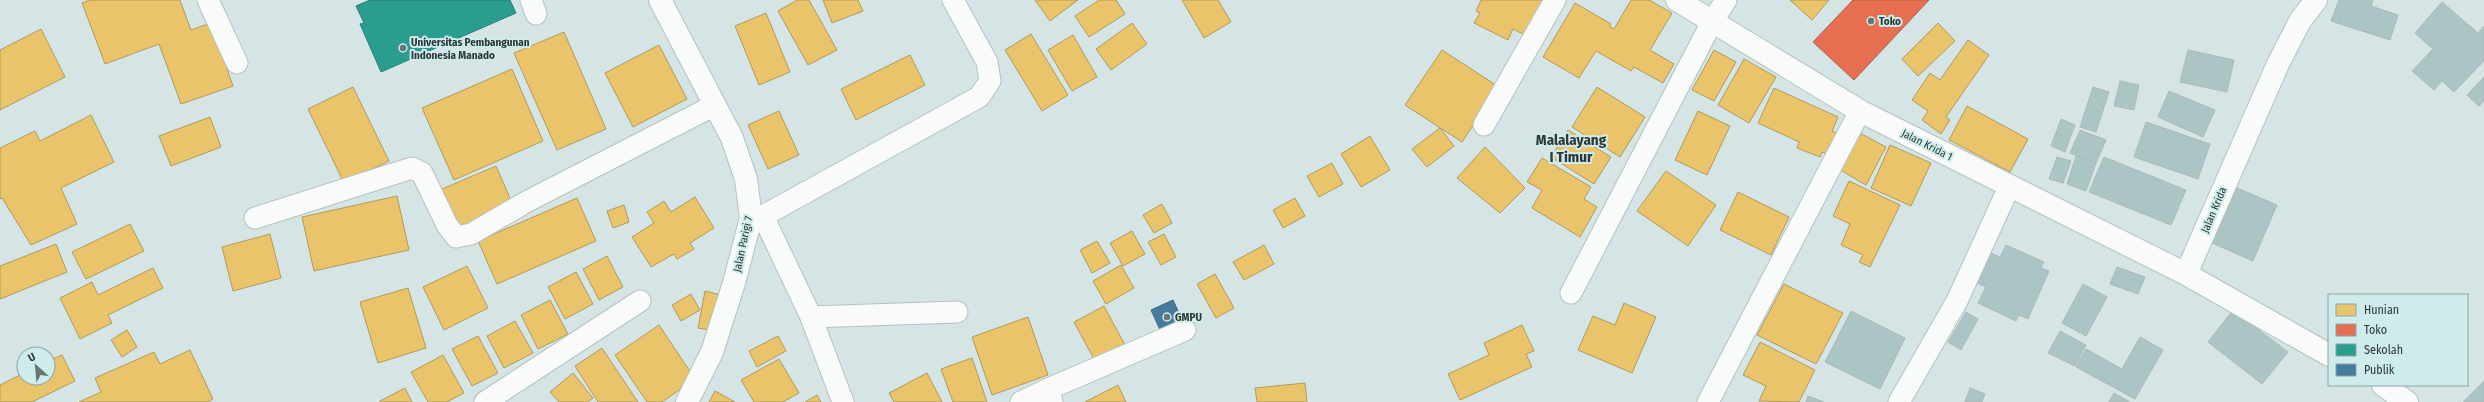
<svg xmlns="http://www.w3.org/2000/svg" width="2484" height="402" font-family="'Fira Sans Condensed',sans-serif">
	<rect width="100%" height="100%" fill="#d5e5e5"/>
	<g fill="#e9c46a" stroke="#b19a5b">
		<path d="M90,0H180L191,30L211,23L233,86L181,104L159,44L105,64L82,3Z"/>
		<path d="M797,0H809L837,50L808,65L778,11Z"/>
		<path d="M823,0H858L863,11L832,23Z"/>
		<path d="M1035,0H1078L1050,21Z"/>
		<path d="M1099,0H1116L1125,14L1089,37L1075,16Z"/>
		<path d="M1182,0H1218L1231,22L1204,38Z"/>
		<path d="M1481,0H1545L1527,36L1513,29L1508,40L1474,23L1480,13L1476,11Z"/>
		<path d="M1631,0H1649L1672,13L1650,50L1674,64L1663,83L1634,67L1631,71L1596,51L1579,78L1543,57L1575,3L1611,24L1609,26L1614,29Z"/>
		<path d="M1790,0H1829L1812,20Z"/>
		<path d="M766,13L790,72L759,85L735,26Z"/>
		<path d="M1132,23L1147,44L1111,70L1096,49Z"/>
		<path d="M1938,23L1955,41L1918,76L1902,59Z"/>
		<path d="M41,29L65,77L0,110V50Z"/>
		<path d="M564,32L606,129L557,150L514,53Z"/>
		<path d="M1031,34L1068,95L1042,111L1005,50Z"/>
		<path d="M1073,35L1097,77L1072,91L1048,50Z"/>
		<path d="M1968,40L1989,55L1946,117L1950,120L1941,134L1922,120L1928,111L1912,100L1930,73L1940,80Z"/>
		<path d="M659,45L687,99L633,127L605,73Z"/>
		<path d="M1442,50L1499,87L1462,142L1405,105Z"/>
		<path d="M1714,50L1736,62L1714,101L1692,90Z"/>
		<path d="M910,55L925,85L856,120L841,89Z"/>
		<path d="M1744,59L1776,77L1749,123L1718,105Z"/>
		<path d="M512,69L543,141L454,180L422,108Z"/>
		<path d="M353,87L389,161L344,183L308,109Z"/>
		<path d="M1597,87L1645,117L1620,157L1572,127Z"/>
		<path d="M1774,88L1838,117L1832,131L1840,134L1831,155L1822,152L1820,157L1797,148L1799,142L1758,123Z"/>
		<path d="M1967,106L2028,139L2010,172L1949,140Z"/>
		<path d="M779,111L799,155L768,169L748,125Z"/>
		<path d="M1698,111L1730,126L1707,175L1675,160Z"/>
		<path d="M91,115L114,162L61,188L77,224L31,245L2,198L0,199V148L35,131L40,141Z"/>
		<path d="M210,117L221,147L171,166L159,136Z"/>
		<path d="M1440,128L1454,146L1427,167L1412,149Z"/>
		<path d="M1568,130L1611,157L1594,184L1551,157Z"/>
		<path d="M1856,131L1886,147L1866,185L1837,168Z"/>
		<path d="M1370,136L1390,170L1361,187L1341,154Z"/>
		<path d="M1890,145L1931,163L1911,206L1871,188Z"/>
		<path d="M1485,147L1525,188L1500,213L1457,178Z"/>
		<path d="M1542,158L1591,187L1584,199L1597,207L1580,237L1532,208L1542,190L1527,182Z"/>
		<path d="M1332,163L1343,184L1319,197L1307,176Z"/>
		<path d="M496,166L513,205L458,228L442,189Z"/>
		<path d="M1666,171L1716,205L1688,246L1637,211Z"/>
		<path d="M1849,181L1900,205L1870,267L1859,262L1863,255L1841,245L1850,224L1833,216Z"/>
		<path d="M1738,192L1789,217L1771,255L1720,230Z"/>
		<path d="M397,196L409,250L314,271L302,217Z"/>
		<path d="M695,197L714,228L690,243L694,249L677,259L674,254L651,267L632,237L654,223L647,212L664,201L671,212Z"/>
		<path d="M577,198L596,241L497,284L478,241Z"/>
		<path d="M1295,198L1305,216L1283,228L1273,210Z"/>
		<path d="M1162,204L1172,223L1154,233L1143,215Z"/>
		<path d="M624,205L629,222L613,228L607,211Z"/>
		<path d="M130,224L144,251L86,279L72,252Z"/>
		<path d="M1132,231L1145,254L1123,266L1110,243Z"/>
		<path d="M270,234L281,278L233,291L222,247Z"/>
		<path d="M1164,234L1176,257L1161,265L1148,242Z"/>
		<path d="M1097,241L1110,263L1092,273L1080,250Z"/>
		<path d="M56,244L67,272L0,299V266Z"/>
		<path d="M1264,245L1274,264L1244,280L1233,262Z"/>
		<path d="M607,256L623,287L599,300L583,269Z"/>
		<path d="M1121,265L1134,288L1106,304L1093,281Z"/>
		<path d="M467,266L488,308L444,330L423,287Z"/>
		<path d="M153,268L163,288L108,315L112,323L80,339L60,298L92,282L98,295Z"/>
		<path d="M576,272L593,304L565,319L548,287Z"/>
		<path d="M1215,274L1234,308L1216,318L1197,284Z"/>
		<path d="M1784,284L1843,313L1816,364L1757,335Z"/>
		<path d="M408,288L426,348L378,363L360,302Z"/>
		<path d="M705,291L721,295L714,331L698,328Z"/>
		<path d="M691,294L700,310L681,321L672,305Z"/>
		<path d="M550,300L568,334L538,349L521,315Z"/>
		<path d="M1624,303L1656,317L1632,373L1578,350L1593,316L1615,325Z"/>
		<path d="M1104,306L1125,345L1095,361L1074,322Z"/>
		<path d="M1028,317L1048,375L992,395L972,337Z"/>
		<path d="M515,321L533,353L504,368L487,336Z"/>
		<path d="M659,325L695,379L662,402H647L615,355Z"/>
		<path d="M1522,325L1534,351L1526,354L1532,367L1460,400L1448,374L1489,355L1484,343Z"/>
		<path d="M127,330L137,347L122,357L111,340Z"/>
		<path d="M478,336L498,373L472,386L452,349Z"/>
		<path d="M778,336L786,351L757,367L749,351Z"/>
		<path d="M1760,342L1815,370L1799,402L1759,401L1766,386L1743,375Z"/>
		<path d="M602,348L638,402H598L575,366Z"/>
		<path d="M190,350L213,399L208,402H79L101,392L95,378L154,352L160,364Z"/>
		<path d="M62,355L75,381L32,402H0V385L24,373V378H48V361Z"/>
		<path d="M443,355L464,393L447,402H428L411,372Z"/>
		<path d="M972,358L987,402H953L941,369Z"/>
		<path d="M779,359L799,393L783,402H754L741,380Z"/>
		<path d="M573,373L593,398L588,402H559L550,392Z"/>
		<path d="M927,373L942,402H894L889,393Z"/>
		<path d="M1305,383L1307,402H1257L1255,388Z"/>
		<path d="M1118,385L1126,402H1085Z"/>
		<path d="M405,388L412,402H380V401Z"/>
		<path d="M715,391L735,402H709Z"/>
		<path d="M817,395L821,402H805Z"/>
	</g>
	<path fill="#e76f51" stroke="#af5f4a" d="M1853,0H1929L1854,80L1813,42Z"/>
	<path fill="#2a9d8f" stroke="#2b7f75" d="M370,0H510L516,13L381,72L360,24L364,23L356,6Z"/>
	<path fill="#457b9d" stroke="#3e677f" d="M1173,300L1184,324L1162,334L1151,310Z"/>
	<g fill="#abc5c4" stroke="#acb9b8">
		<path d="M2339,0H2371L2373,1L2371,6L2398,15L2390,40L2331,21Z"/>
		<path d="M2442,2L2478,33L2484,26V61L2454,92L2442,81L2434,90L2412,71L2433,49L2415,33Z"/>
		<path d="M2188,50L2234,60L2227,92L2180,82Z"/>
		<path d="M2484,77V101L2479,106L2467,95Z"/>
		<path d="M2120,81L2139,85L2134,110L2114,106Z"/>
		<path d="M2093,87L2109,92L2096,132L2080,127Z"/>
		<path d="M2169,91L2215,110L2203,137L2158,117Z"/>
		<path d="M2061,119L2075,125L2065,152L2051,146Z"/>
		<path d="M2146,122L2210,144L2198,179L2134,157Z"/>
		<path d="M2080,130L2106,140L2096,163L2070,153Z"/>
		<path d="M2076,156L2096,163L2086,191L2067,184Z"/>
		<path d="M2057,157L2071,161L2063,183L2049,179Z"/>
		<path d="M2104,157L2186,190L2171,225L2089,192Z"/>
		<path d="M2237,188L2277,205L2253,261L2212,243Z"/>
		<path d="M2006,245L2044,262L2041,268L2049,271L2028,319L2019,315L2016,321L1978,303L1986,287L1971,280L1985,250L2000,257Z"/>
		<path d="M2117,267L2145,277L2138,294L2110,284Z"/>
		<path d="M2083,284L2107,297L2086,336L2062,323Z"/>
		<path d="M2233,310L2288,352L2262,384L2208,342Z"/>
		<path d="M1851,311L1905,338L1880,389L1825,362Z"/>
		<path d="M1966,312L1978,319L1961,350L1948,342Z"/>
		<path d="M2060,331L2086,345L2075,366L2048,353Z"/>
		<path d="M2140,337L2163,350L2135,399L2076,367L2086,349L2122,369Z"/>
		<path d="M2484,381V402H2463Z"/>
		<path d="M1970,388L1985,394L1982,402H1965Z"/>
		<path d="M2114,393L2130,402H2109Z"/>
		<path d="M1808,396L1824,402H1806Z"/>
	</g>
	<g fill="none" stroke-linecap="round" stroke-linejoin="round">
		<g stroke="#b4c1c0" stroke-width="23">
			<g id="minor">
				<path d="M208,0L237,63"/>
				<path d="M531,0L536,14"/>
				<path d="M1484,125L1555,0"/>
				<path d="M763,216L979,97L990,81L987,62L953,0"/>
				<path d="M255,218L412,168L422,173L447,225L456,237L471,234L528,201L715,105"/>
				<path d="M751,218L763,216L811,317L843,402"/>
				<path d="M1571,293L1712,22L1726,0"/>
				<path d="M811,317L957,312"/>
				<path d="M1046,390L1185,330"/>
				<path d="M485,402L640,301"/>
				<path d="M1021,402L1046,390L1052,401"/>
				<path d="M1708,402L1860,111"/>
				<path d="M1899,402L1957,301L2009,187"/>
			</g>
		</g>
		<g stroke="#b4c1c0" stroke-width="24">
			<g id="tertiary">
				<path d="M660,0L732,138L746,179L751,218L734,283L712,352L687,402"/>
				<path d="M1677,0L1860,111L2186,274"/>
				<path d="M2316,0L2300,21L2278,64L2186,274L2329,355"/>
				<path d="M2383,385L2407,402"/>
			</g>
		</g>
		<use href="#minor" stroke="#f9fbfb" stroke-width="21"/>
		<use href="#tertiary" stroke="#f9fbfb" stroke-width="22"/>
	</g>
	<g fill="#687575" stroke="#ceeceb" stroke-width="1.5">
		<circle cx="1871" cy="21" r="4"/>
		<circle cx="403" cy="48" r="4"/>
		<circle cx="1167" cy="317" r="4"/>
	</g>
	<g text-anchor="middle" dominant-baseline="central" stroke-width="4" stroke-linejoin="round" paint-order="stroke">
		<g font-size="11" font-weight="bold" fill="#2d3938" stroke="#ceeceb" text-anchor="start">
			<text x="1879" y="21">Toko</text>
			<text x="411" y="42">Universitas Pembangunan<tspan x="411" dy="13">Indonesia Manado</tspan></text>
			<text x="1175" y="317">GMPU</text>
		</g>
		<g font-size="11" fill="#2d3938" stroke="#ceeceb">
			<text transform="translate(1927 145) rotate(27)">Jalan Krida 1</text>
			<text transform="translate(2214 210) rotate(-67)">Jalan Krida</text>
			<text transform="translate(743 244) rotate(-78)">Jalan Parigi 7</text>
		</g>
		<g font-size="15" font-weight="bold" fill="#2d3938" stroke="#ceeceb">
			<text x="1571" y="140">Malalayang<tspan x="1571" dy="17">I Timur</tspan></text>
		</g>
	</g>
	<rect x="2328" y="294" width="140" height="92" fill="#ceeceb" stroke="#8ea4a3"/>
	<rect x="2336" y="304" width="20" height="12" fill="#e9c46a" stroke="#8ea4a3"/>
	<text x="2364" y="314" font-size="12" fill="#2d3938">Hunian</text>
	<rect x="2336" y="324" width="20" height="12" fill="#e76f51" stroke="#8ea4a3"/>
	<text x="2364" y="334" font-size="12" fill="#2d3938">Toko</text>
	<rect x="2336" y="344" width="20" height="12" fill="#2a9d8f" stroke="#8ea4a3"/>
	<text x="2364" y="354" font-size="12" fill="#2d3938">Sekolah</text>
	<rect x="2336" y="364" width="20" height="12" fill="#457b9d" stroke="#8ea4a3"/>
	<text x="2364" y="374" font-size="12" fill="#2d3938">Publik</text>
	<g transform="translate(36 366) rotate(333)"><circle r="19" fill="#ceeceb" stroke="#8ea4a3"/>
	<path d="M0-3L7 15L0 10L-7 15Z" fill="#687575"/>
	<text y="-6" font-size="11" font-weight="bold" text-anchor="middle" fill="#2d3938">U</text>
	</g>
</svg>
